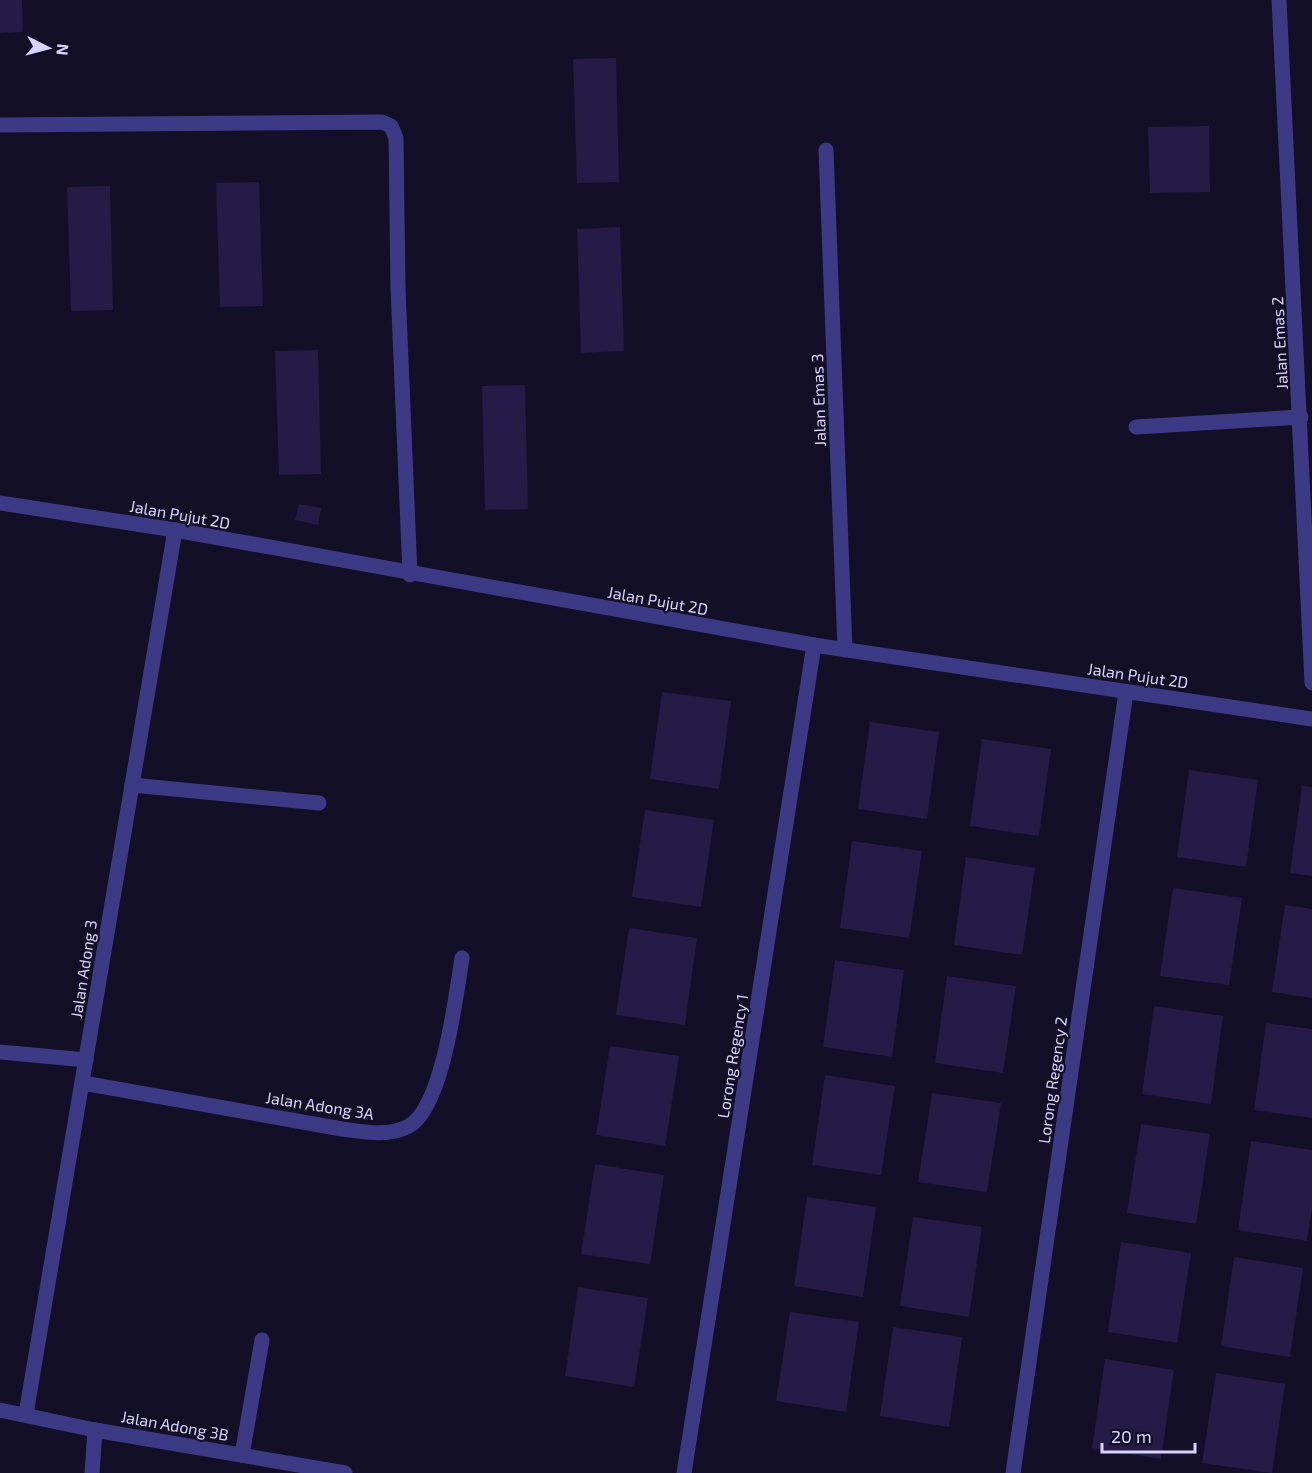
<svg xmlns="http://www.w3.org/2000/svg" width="1312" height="1473" font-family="'Exo 2',sans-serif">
	<rect width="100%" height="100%" fill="#130f26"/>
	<g fill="#241b47">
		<path d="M0,0H22L23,32L0,33Z"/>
		<path d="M616,58L619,182L577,183L573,59Z"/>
		<path d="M1209,126L1210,192L1150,193L1148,127Z"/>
		<path d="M259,182L263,306L220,307L216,183Z"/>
		<path d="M110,186L113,310L71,311L67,187Z"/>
		<path d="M620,227L624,351L581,353L577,229Z"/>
		<path d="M318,350L321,474L279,475L275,351Z"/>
		<path d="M525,385L528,509L485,510L482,386Z"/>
		<path d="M299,504L321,508L318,525L295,520Z"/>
		<path d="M662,692L731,701L719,789L650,779Z"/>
		<path d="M870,722L939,732L927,819L858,809Z"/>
		<path d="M982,739L1051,749L1039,836L970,826Z"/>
		<path d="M1189,770L1258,780L1246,867L1177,857Z"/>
		<path d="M1302,786L1312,787V876L1290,873Z"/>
		<path d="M645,810L714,820L701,907L632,897Z"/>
		<path d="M852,841L922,851L909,938L840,928Z"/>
		<path d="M966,857L1035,868L1022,955L954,945Z"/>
		<path d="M1173,888L1242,898L1229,985L1160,976Z"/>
		<path d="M1285,905L1312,909V998L1272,992Z"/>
		<path d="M629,928L697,938L685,1025L616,1015Z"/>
		<path d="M835,960L904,970L892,1057L823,1047Z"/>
		<path d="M947,976L1016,986L1003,1073L935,1063Z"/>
		<path d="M1154,1006L1223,1016L1211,1104L1142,1094Z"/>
		<path d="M1266,1023L1312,1029V1118L1254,1110Z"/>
		<path d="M610,1046L679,1056L665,1146L596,1135Z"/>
		<path d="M825,1075L895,1086L881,1175L812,1165Z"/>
		<path d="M932,1093L1001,1103L987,1192L918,1182Z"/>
		<path d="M1141,1124L1210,1134L1196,1224L1127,1213Z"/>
		<path d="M1251,1141L1312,1150V1207L1307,1241L1238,1230Z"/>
		<path d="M595,1164L664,1175L650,1264L581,1254Z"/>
		<path d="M807,1197L876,1207L863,1297L794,1286Z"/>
		<path d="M913,1217L982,1227L969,1317L900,1306Z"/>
		<path d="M1121,1242L1191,1253L1177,1343L1108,1332Z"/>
		<path d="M1234,1257L1303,1268L1290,1357L1221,1346Z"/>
		<path d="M578,1287L648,1298L634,1387L565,1376Z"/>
		<path d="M790,1312L859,1322L846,1412L776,1401Z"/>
		<path d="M893,1327L962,1337L949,1427L880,1416Z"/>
		<path d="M1105,1359L1174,1370L1161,1459L1092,1448Z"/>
		<path d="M1216,1373L1285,1384L1272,1473L1202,1463Z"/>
	</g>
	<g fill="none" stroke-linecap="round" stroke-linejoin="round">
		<g stroke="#3d3a85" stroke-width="15">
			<path d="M1279,0L1312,683"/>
			<path d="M0,125L382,122L391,126L396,138L398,288L410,575"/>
			<path d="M826,150L845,650"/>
			<path d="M1136,427L1301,417"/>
			<path d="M0,503L175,530L814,645L1312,719"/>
			<path d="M132,785L319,803"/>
			<path d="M0,1052L86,1060"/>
			<path d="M83,1083L342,1129C364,1132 389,1137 409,1126C443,1107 456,995 462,958"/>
			<path d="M0,1410L95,1430L345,1473"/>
			<path d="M26,1414L175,530"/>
			<path d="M242,1455L262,1340"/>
			<path d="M92,1473L95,1430"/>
			<path d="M684,1473L814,645"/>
			<path d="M1013,1473L1126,692"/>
		</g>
	</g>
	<g text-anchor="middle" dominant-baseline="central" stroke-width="4.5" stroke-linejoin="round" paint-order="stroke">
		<g font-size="16" fill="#d9d4ff" stroke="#130f26">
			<text transform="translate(1279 343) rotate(-93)">Jalan Emas 2</text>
			<text transform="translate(818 400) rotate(-92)">Jalan Emas 3</text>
			<text transform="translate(180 514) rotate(10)">Jalan Pujut 2D</text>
			<text transform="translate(658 600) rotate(10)">Jalan Pujut 2D</text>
			<text transform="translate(1138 675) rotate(8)">Jalan Pujut 2D</text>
			<text transform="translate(83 969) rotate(-81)">Jalan Adong 3</text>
			<text transform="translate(732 1056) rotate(-81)">Lorong Regency 1</text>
			<text transform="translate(1052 1080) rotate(-82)">Lorong Regency 2</text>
			<text transform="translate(320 1105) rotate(9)">Jalan Adong 3A</text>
			<text transform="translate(175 1425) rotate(10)">Jalan Adong 3B</text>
		</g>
	</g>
	<g transform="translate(48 48) rotate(96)" stroke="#130f26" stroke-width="4.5" paint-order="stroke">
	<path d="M0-4.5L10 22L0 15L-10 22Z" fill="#d9d4ff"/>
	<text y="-9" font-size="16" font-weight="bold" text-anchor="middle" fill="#d9d4ff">N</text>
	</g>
	<path d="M1102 1443v9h93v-9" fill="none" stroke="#d9d4ff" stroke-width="3"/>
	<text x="1111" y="1443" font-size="18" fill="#d9d4ff" stroke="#130f26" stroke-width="4.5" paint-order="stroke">20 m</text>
</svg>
